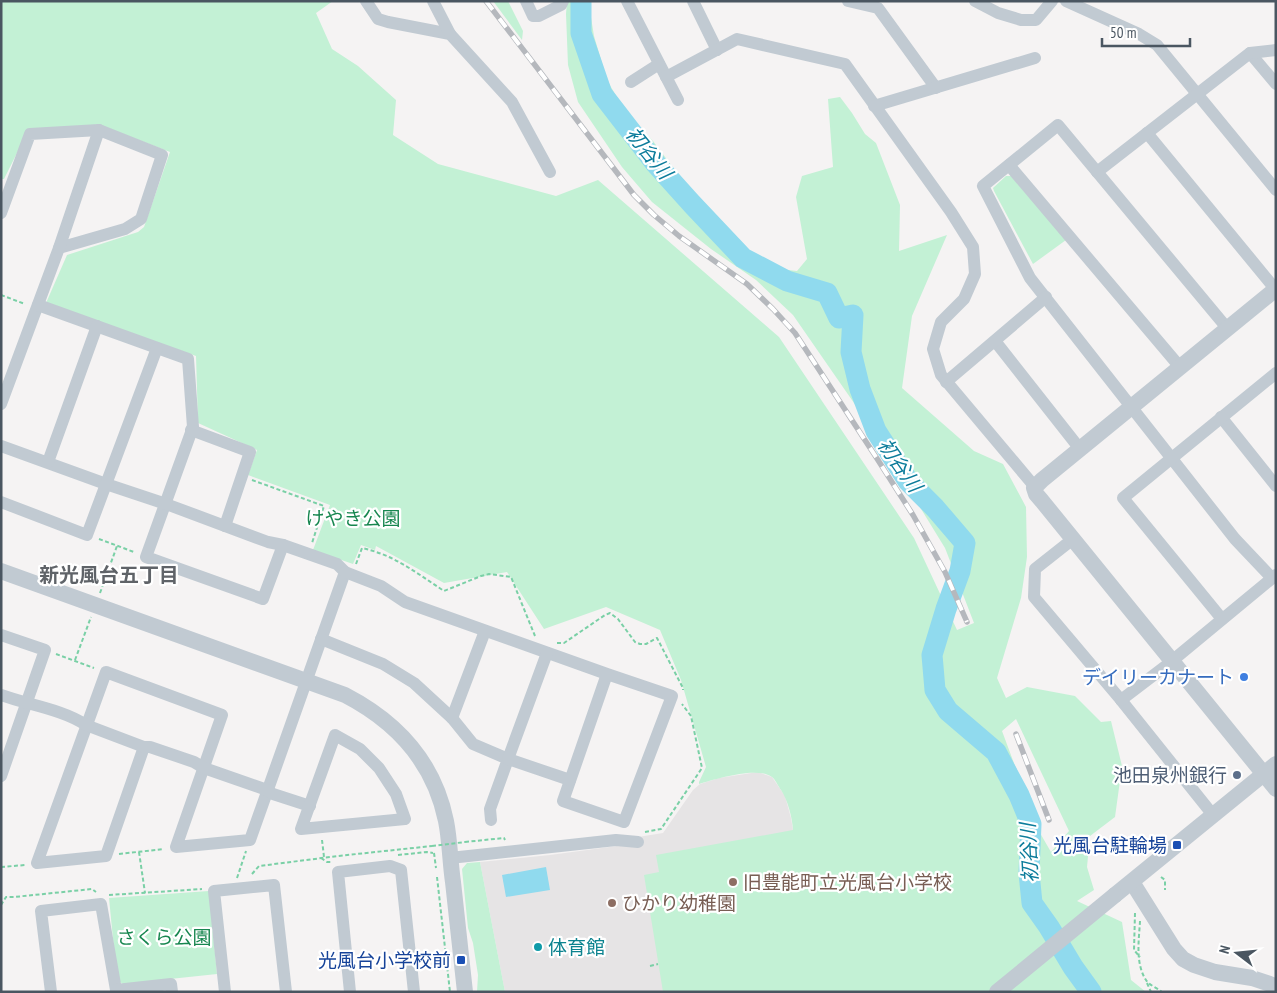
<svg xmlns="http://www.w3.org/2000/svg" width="1277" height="993" font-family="'PT Sans Narrow','Noto Sans JP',sans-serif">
	<rect width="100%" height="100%" fill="#f5f3f3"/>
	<path fill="#e6e4e5" d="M758,772L772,777L785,796L791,818L793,830L847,992H505L480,862L550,855L624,845L638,837L663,833L693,790L700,784L719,778Z"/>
	<g fill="#c3f1d5" fill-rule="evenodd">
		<path d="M1,1H333L316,13L332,49L358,66L396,100L393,135L438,164L556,196L598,180L779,337L914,538L957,630L974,623L945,548L872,429L793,315L756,280L711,249L652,202L622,167L578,102L568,65L566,14L567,1H590V11L594,36L607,80L623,108L653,141L687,186L708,216L744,251L771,268L797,271L807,259L796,197L802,176L833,167L828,99L840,97L852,113L865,134L876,143L900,205L899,251L947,235L912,316L902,388L974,451L1003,464L1026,507L1027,557L1021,598L997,678L1006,698L1027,687L1075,696L1101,722L1111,721L1122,766L1115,817L1090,836L1087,867L1094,890L1077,901L1122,922L1131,980L1146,992H663L644,875L659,872L656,855L793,830C792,817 788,801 781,790C778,786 775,779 772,777C758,766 715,779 699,784V782L706,767L681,680L660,630L606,607L544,629L507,572L444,583L376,546L375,550L361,545L353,564L313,550L330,505L248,475L257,450L198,423L196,356L46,303L67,255L138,232L144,227L170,152L100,125L28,131L4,179H1ZM1016,719L1069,831L1051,852L1040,833L1002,731Z"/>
		<path d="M493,1H508L523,31L522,40Z"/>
		<path d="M1006,176H1011L1066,240L1033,264L994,191L993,188Z"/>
		<path d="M480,862L505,992H477L478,975L473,943L468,928L462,869L467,863Z"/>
		<path d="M209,891L217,974L123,984L117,980L109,898Z"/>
	</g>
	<path fill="#90daee" d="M546,867L550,890L506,897L502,875Z"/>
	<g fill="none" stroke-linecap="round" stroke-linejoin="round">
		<path stroke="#90daee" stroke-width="21" d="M581,1V33L602,94L656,164L692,204L743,258L787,281L827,293L839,318L853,315L851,352L860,389L876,431L908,481L935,508L965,543L960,571L946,609L932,655L935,690L948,711L996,752L1019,795L1031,824L1029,873L1032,903L1049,927L1073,967L1091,992"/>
		<g stroke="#7ad0a6" stroke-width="2" stroke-dasharray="4 2.5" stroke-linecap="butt">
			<path d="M1,295L25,304"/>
			<path d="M252,480L324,506L312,543"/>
			<path d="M99,539L134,552"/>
			<path d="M356,564L362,548C371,550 380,553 389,557C408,566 426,579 444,591L481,576L489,574L511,577L535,636"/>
			<path d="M100,593L117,546"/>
			<path d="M557,643H564L605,615L610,613L618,619L635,642L640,644H646L657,638L683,688V690"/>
			<path d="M56,654L94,668"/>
			<path d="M75,660L91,617"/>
			<path d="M645,832L661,829L702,768L691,716L682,704"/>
			<path d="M322,840L324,857"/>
			<path d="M465,842L504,838L505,840"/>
			<path d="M139,852L145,893"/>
			<path d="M434,853L436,868"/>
			<path d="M119,854L164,849"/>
			<path d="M398,855L427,852L433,853"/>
			<path d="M321,858L327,862H331"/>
			<path d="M1,867L25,865"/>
			<path d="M252,874L259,866L338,856L432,846"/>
			<path d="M437,877L450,992"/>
			<path d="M1161,877L1165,880V890"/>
			<path d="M237,878L246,851"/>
			<path d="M109,895L202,889"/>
			<path d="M1,905L6,897H14L92,889L96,892"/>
			<path d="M1135,913L1134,950L1140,957"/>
			<path d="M1140,921C1139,940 1135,963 1146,980C1149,985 1157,988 1162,992"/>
			<path d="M650,966L658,964"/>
			<path d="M1147,983L1151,992"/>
		</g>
		<g stroke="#c1cad2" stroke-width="12">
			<path d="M366,1L378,19L388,22L450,34L512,102L550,172"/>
			<path d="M433,1L450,34"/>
			<path d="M526,1L533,16H539L561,5L563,1"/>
			<path d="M627,1L678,100"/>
			<path d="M693,1L717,50"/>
			<path d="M848,1L878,8L936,88"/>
			<path d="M975,1L998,13L1021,20H1036L1052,1"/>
			<path d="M1066,1L1139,34L1157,45L1276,190"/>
			<path d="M1250,53L1276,84"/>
			<path d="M666,77L737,39L845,64L951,212L973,247L975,274L964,299L941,322L933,349L941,375L1035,487"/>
			<path d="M631,82L659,64"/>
			<path d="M874,106L1035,58"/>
			<path d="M1147,133L1276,290"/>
			<path d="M1009,165L1180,367"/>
			<path d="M1097,172L1250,53L1276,50"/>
			<path d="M1,213L30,134L99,130L162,155L141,219L125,229L59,248L1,404"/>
			<path d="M59,248L99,130"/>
			<path d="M38,305L188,359L193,427L146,557L263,599L283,545"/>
			<path d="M1227,328L1058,125L983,186L1030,278L1235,539L1272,578"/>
			<path d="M995,341L1080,449"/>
			<path d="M946,382L1046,297"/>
			<path d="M1221,417L1276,486"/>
			<path d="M191,430L250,452L225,526"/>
			<path d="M1,446L106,484L166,504L268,542L283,545L337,564L345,572L250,840L176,847L222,715L106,672L37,863L106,856L144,747"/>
			<path d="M48,462L97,326"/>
			<path d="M1,502L87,535L157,348"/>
			<path d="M1073,539L1035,569L1034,597L1121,700L1213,815"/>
			<path d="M345,572L381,586L405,602L607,674L563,801L624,822L672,696L607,674"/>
			<path d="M1222,619L1123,498L1276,373"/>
			<path d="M1,635L45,650L1,776"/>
			<path d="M321,639L383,664L414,683L452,718L473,744L508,759L490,809L491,820"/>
			<path d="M547,653L508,759L570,780"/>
			<path d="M1,695C28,705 62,709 86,725L144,747H150L194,762L204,768L267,790L273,794L310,806"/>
			<path d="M1121,700L1167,665L1276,575"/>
			<path d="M452,718L485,631"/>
			<path d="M335,735L360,749L379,768L396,794L405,819L301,829Z"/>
			<path d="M450,858L616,840L638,842"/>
			<path d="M51,992L41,911L101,904L116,990"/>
			<path d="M116,992V990L171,984L172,992"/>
			<path d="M225,992L214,891L274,885L286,992"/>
			<path d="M350,992L338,872L390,866L401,870L414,992"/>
		</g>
		<g stroke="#c1cad2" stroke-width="16">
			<path d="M1276,289L1042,480L1034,488L1036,494L1042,501L1276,789"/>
			<path d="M1,571L345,695C397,722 434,762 446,821C450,841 450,862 453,882C457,918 461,955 465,992"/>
			<path d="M1132,882L1174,949L1183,959L1194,965L1215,972L1252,978L1270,984L1276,988"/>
			<path d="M1115,895L1276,764"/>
		</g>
		<g stroke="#b5b8bd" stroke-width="5.5">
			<g id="rail">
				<path d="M486,1L634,195L654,215L679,236L747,284L773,309L795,333L876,457L913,515L945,572L967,622"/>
				<path d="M1016,734L1049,820"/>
			</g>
		</g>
		<use href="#rail" stroke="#fff" stroke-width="4" stroke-dasharray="11" stroke-linecap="butt"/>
		<path stroke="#7ad0a6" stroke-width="2" stroke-dasharray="4 2.5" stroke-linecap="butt" d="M432,846L465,842"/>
		<path stroke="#c1cad2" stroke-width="16" d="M997,992L1115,895"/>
	</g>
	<circle fill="#3f7fe0" stroke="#fff" stroke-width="2" cx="1244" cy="677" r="5"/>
	<circle fill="#5c6f8a" stroke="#fff" stroke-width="2" cx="1237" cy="775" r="5"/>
	<g fill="#1a4fb4" stroke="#fff" stroke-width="2">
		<rect x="1172" y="840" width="10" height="10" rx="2.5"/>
		<rect x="456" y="955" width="10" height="10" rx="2.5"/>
	</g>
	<g fill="#8d6e63" stroke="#fff" stroke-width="2">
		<circle cx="733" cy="882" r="5"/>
		<circle cx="612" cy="903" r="5"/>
	</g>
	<circle fill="#0f9aa8" stroke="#fff" stroke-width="2" cx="538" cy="947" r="5"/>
	<g text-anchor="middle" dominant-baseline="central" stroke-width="4.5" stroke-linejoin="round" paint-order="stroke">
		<g font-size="19" fill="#17864f" stroke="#fff">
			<text x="353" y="518">けやき公園</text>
			<text x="164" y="937">さくら公園</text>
		</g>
		<g font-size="19" fill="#366cbe" stroke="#fff" text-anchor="end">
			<text x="1234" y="677">デイリーカナート</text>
		</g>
		<g font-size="19" fill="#4e5e75" stroke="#fff" text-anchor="end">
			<text x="1227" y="775">池田泉州銀行</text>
		</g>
		<g font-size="19" fill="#164399" stroke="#fff" text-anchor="end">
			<text x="1167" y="845">光風台駐輪場</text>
			<text x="451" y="960">光風台小学校前</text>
		</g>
		<g font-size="19" fill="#785e54" stroke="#fff" text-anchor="start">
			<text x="743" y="882">旧豊能町立光風台小学校</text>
			<text x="622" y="903">ひかり幼稚園</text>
		</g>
		<g font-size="19" fill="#0d838f" stroke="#fff" text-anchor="start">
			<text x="548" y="947">体育館</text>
		</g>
		<g font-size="20" font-style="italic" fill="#0c7c9b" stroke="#fff">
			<text transform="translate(649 153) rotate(51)">初谷川</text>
			<text transform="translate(900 465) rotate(55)">初谷川</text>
			<text transform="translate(1029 853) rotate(-93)">初谷川</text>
		</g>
		<g font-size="20" font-weight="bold" fill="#5f6368" stroke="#fff">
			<text x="109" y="575">新光風台五丁目</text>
		</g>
	</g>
	<rect width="1277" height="993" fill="none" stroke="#4a5661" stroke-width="5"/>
	<g transform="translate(1237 953) rotate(286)" stroke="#ffffff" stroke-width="4" paint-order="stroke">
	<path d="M0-4L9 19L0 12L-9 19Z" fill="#4a5661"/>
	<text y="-8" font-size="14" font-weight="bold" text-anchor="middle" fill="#4a5661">N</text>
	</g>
	<path d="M1102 38v8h88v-8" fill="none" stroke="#4a5661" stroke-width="2.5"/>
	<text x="1110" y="38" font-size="15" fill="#4a5661" stroke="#ffffff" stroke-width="4" paint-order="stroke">50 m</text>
</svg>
